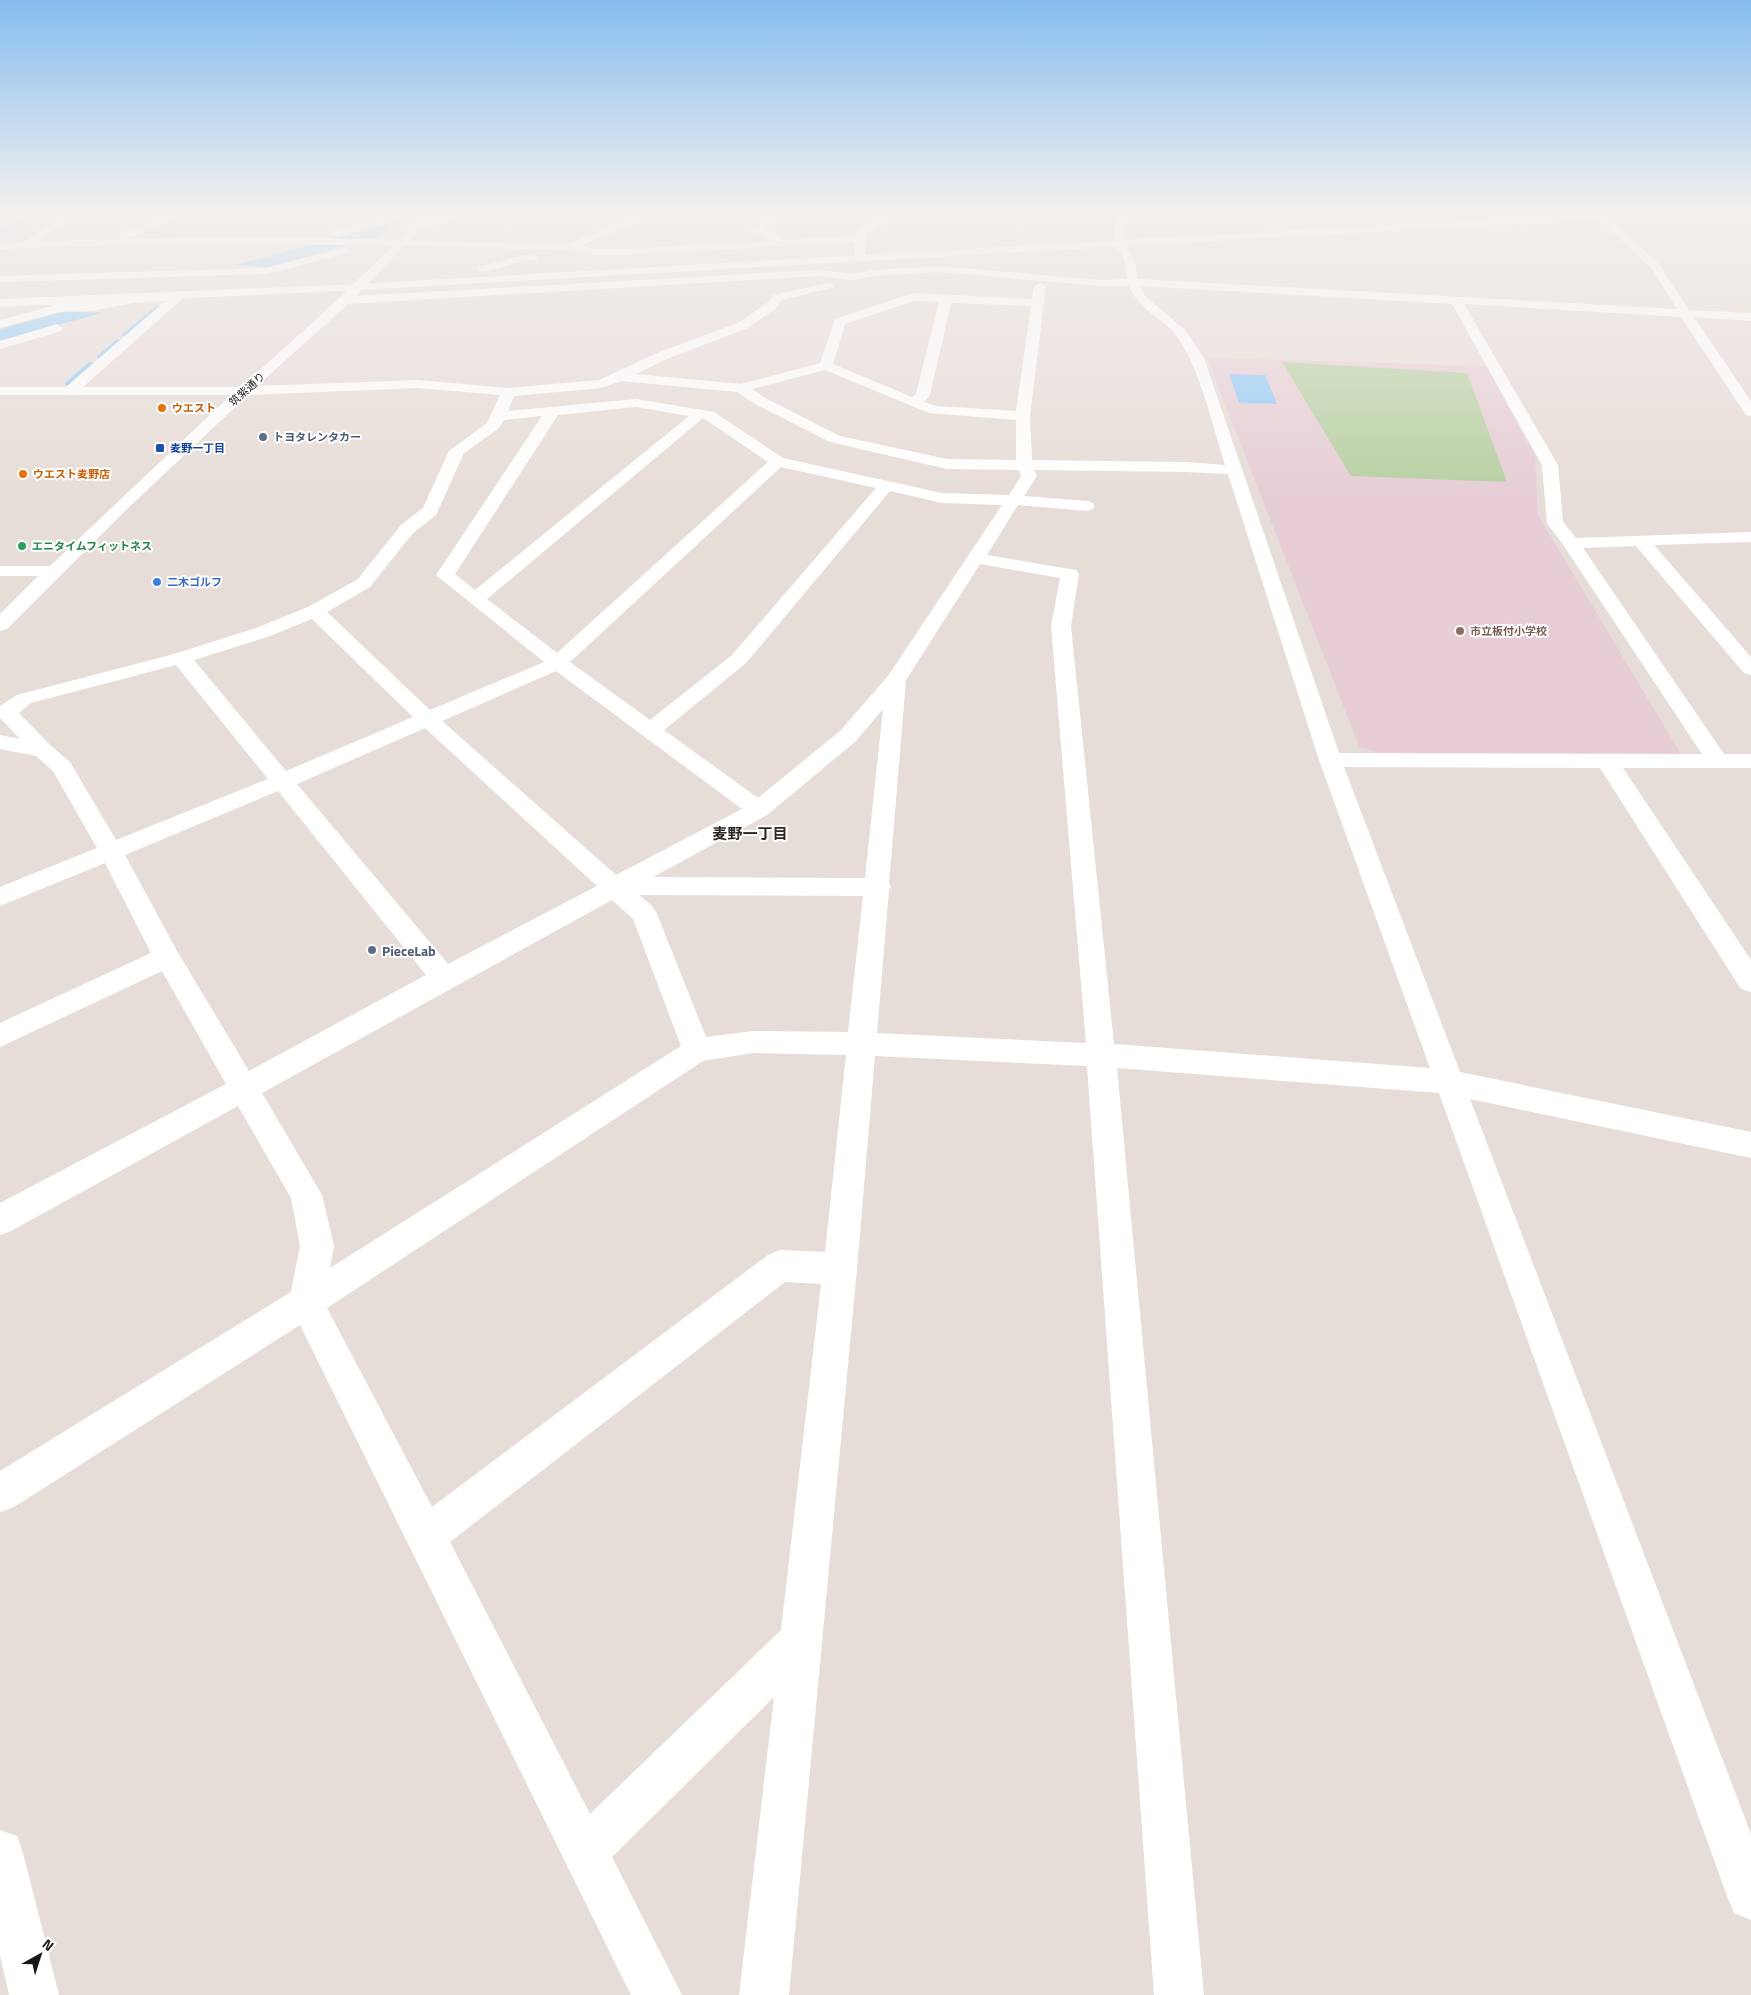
<svg xmlns="http://www.w3.org/2000/svg" width="1751" height="1995" font-family="'Titillium Web','Noto Sans JP',sans-serif">
	<rect width="100%" height="100%" fill="#e7ddd8"/>
	<path fill="#e7ced6" d="M1207,358L1486,366L1535,456L1538,515L1681,754L1381,755L1359,746Z"/>
	<path fill="#b8d0a3" d="M1282,362L1467,373L1507,482L1351,476Z"/>
	<g fill="#91cbf8">
		<path d="M428,213H465L0,341V329Z"/>
		<path d="M1229,374L1265,375L1277,404L1239,403Z"/>
	</g>
	<g fill="#e7ddd8">
		<path d="M421,213H458L454,218L378,239L392,221Z"/>
		<path d="M226,265L271,267L235,277H241L107,313L56,311Z"/>
	</g>
	<g fill="none" stroke-linecap="round" stroke-linejoin="round">
		<g fill="#91cbf8" fill-rule="evenodd">
			<path d="M34,213H40L0,233V230Z"/>
			<path d="M157,306L162,307L126,336H122V334Z"/>
			<path d="M117,339L122,340L101,358H97V356Z"/>
			<path d="M89,362L94,363L69,385H65V383Z"/>
		</g>
		<g fill="#fff" fill-rule="evenodd">
			<path d="M67,213H79L38,241L122,239L119,236L120,234L172,213H187L126,239L308,238L399,240L422,213H433L425,222L460,213H479L419,230L410,240L568,244L642,213H657L581,246L595,249H626L771,241L750,230L773,213H785L763,229L777,234L782,240L856,236L857,232L886,213H898L866,235L865,255L860,258L855,255V242L626,255H595L570,250L404,246L356,296L818,270L853,274L874,270L938,266L1101,280L1127,279L1124,259L1115,243L1113,234L1116,222L1114,213H1124L1126,222L1123,234L1125,243L1134,259L1138,279L1677,309L1652,269L1592,213H1603L1660,265L1689,310L1751,313V321L1694,317L1751,401V416L1746,415L1681,317L1464,304L1558,465L1563,522L1576,538L1751,532V542L1654,545L1751,657V675L1744,673L1636,546L1583,548L1724,754H1751V768H1623L1751,960V992L1741,989L1600,768L1344,767L1460,1072L1751,1132V1158L1470,1099L1751,1834V1920L1734,1913L1727,1896L1439,1093L1117,1068L1204,1995H1154L1087,1066L875,1056L857,1269L789,1995H739L774,1697L612,1857L682,1995H631L300,1325L14,1507L0,1512V1471L291,1292L300,1246L291,1198L238,1106L11,1231L0,1235V1203L226,1084L162,971L0,1047V1023L151,953L105,863L0,906V887L97,848L53,771L36,756L0,749V735L20,739L0,718V706L17,695L174,654L256,628L308,607L358,579L401,525L423,508L449,451L487,423L500,395L418,388L248,395L126,510L7,629L0,631V614L38,576H0V566H50L231,395H0V387H66L172,295H180L182,298L180,301L83,387H241L334,303L393,246C262,243 131,244 0,249V243L24,242ZM938,272L1101,286H1129C1141,313 1163,317 1178,338C1200,369 1213,427 1225,465L1186,462L1032,460L1030,416L1046,286L1040,283L1034,286L1032,299L913,293L835,319L820,363L741,384L636,374L667,359L748,328L775,309L782,300L832,288L834,286L832,284L828,283L774,295L767,303L740,322L657,353L599,380L508,388L418,380L257,386L348,304L818,276L853,280L874,276ZM1140,286L1452,304L1542,465L1547,523L1564,546L1702,754L1339,753L1204,358L1186,331L1145,296ZM914,301L939,302L916,394L912,397L833,364L845,324ZM951,303L1031,306L1016,411L936,406L924,402L930,395ZM825,370L929,413L1016,420V460L947,459L840,436L767,399L752,389ZM621,381L737,392L757,405L830,442L947,469L1019,470L1021,476L1009,495L942,493L783,458L714,412L709,411L636,399L508,411L514,396L601,388ZM636,407L689,416L475,590L455,574L558,415ZM542,416L436,575L544,662L430,710L327,612L370,587L413,533L436,515L464,453L498,429L504,420ZM703,418L768,462L557,653L487,599ZM781,467L876,488L732,655L650,720L570,662ZM1034,470L1186,472L1228,474L1319,760L1430,1068L1114,1044L1071,626L1079,574L1076,570L1070,569L987,555L1018,505L1087,511L1093,509L1095,506L1093,503L1087,501L1024,496L1037,476ZM890,491L942,503L1002,505L888,676L840,731L758,798L664,730L746,663ZM980,564L1060,578L1051,626L1086,1043L877,1033L889,890L891,887L889,884L906,680ZM312,619L413,717L286,771L194,660L270,636ZM176,665L268,779L116,840L70,762L51,746L19,713L31,703ZM556,671L742,809L616,875L442,721ZM883,709L865,878L653,877L767,815L856,741ZM425,728L597,886L448,964L297,784ZM278,791L426,975L249,1071L177,951L125,855ZM639,895L863,896L848,1032L753,1031L706,1037L657,914L653,907ZM612,900L633,919L681,1046L330,1268L334,1246L322,1195L262,1093ZM753,1053L846,1055L825,1252L780,1250L768,1255L432,1507L327,1308L703,1061ZM785,1282L821,1284L781,1630L590,1814L450,1542Z"/>
			<path d="M401,213H419L338,237L333,234L334,232Z"/>
			<path d="M343,248L347,249L348,251L347,253L267,274L0,282V276L267,268Z"/>
			<path d="M533,255L538,258L537,260L520,262L483,272L477,269L479,267L520,256Z"/>
			<path d="M161,294L165,295L167,298L165,301L133,303L92,311L59,312L0,328V320L59,304L92,303L133,295Z"/>
			<path d="M57,324L63,328L61,331L0,349V341Z"/>
			<path d="M0,1830L17,1836L23,1853L59,1995H9L0,1955Z"/>
		</g>
		<path fill="#fff" fill-rule="evenodd" d="M1590,213H1655L1650,216L359,290L0,307V299L359,284Z"/>
	</g>
	<linearGradient id="sky" x2="0" y2="1"><stop stop-color="#85bdee"/><stop offset="0.43" stop-color="#f4f0ed"/><stop offset="1" stop-color="#f4f0ed" stop-opacity="0"/></linearGradient>
	<rect width="1751" height="493" fill="url(#sky)"/>
	<g fill="#e8710a" stroke="#fff" stroke-width="2">
		<circle cx="162" cy="408" r="5"/>
		<circle cx="23" cy="474" r="5"/>
	</g>
	<g fill="#5c6f8a" stroke="#fff" stroke-width="2">
		<circle cx="263" cy="437" r="5"/>
		<circle cx="372" cy="950" r="5"/>
	</g>
	<rect fill="#1a4fb4" stroke="#fff" stroke-width="2" x="155" y="443" width="10" height="10" rx="2.5"/>
	<circle fill="#2e9e5b" stroke="#fff" stroke-width="2" cx="22" cy="546" r="5"/>
	<circle fill="#3f7fe0" stroke="#fff" stroke-width="2" cx="157" cy="582" r="5"/>
	<circle fill="#8d6e63" stroke="#fff" stroke-width="2" cx="1460" cy="631" r="5"/>
	<g text-anchor="middle" dominant-baseline="central" stroke-width="4" stroke-linejoin="round" paint-order="stroke">
		<g font-size="11" fill="#1b1716" stroke="#fff">
			<text transform="translate(247 389) rotate(-42)">筑紫通り</text>
		</g>
		<g font-size="11" font-weight="bold" fill="#c56008" stroke="#fff" text-anchor="start">
			<text x="172" y="408">ウエスト</text>
			<text x="33" y="474">ウエスト麦野店</text>
		</g>
		<g font-size="11" font-weight="bold" fill="#4e5e75" stroke="#fff" text-anchor="start">
			<text x="273" y="437">トヨタレンタカー</text>
		</g>
		<g font-size="11" font-weight="bold" fill="#164399" stroke="#fff" text-anchor="start">
			<text x="170" y="448">麦野一丁目</text>
		</g>
		<g font-size="11" font-weight="bold" fill="#27864d" stroke="#fff" text-anchor="start">
			<text x="32" y="546">エニタイムフィットネス</text>
		</g>
		<g font-size="11" font-weight="bold" fill="#366cbe" stroke="#fff" text-anchor="start">
			<text x="167" y="582">二木ゴルフ</text>
		</g>
		<g font-size="11" font-weight="bold" fill="#785e54" stroke="#fff" text-anchor="start">
			<text x="1470" y="631">市立板付小学校</text>
		</g>
		<g font-size="14" font-weight="bold" fill="#4e5e75" stroke="#fff" text-anchor="start">
			<text x="382" y="950">PieceLab</text>
		</g>
		<g font-size="15" font-weight="bold" fill="#2e2723" stroke="#fff">
			<text x="750" y="833">麦野一丁目</text>
		</g>
	</g>
	<g transform="translate(40 1955) rotate(39)" stroke="#ffffff" stroke-width="4" paint-order="stroke">
	<path d="M0-4L9 19L0 12L-9 19Z" fill="#1b1716"/>
	<text y="-8" font-size="14" font-weight="bold" text-anchor="middle" fill="#1b1716">N</text>
	</g>
</svg>
